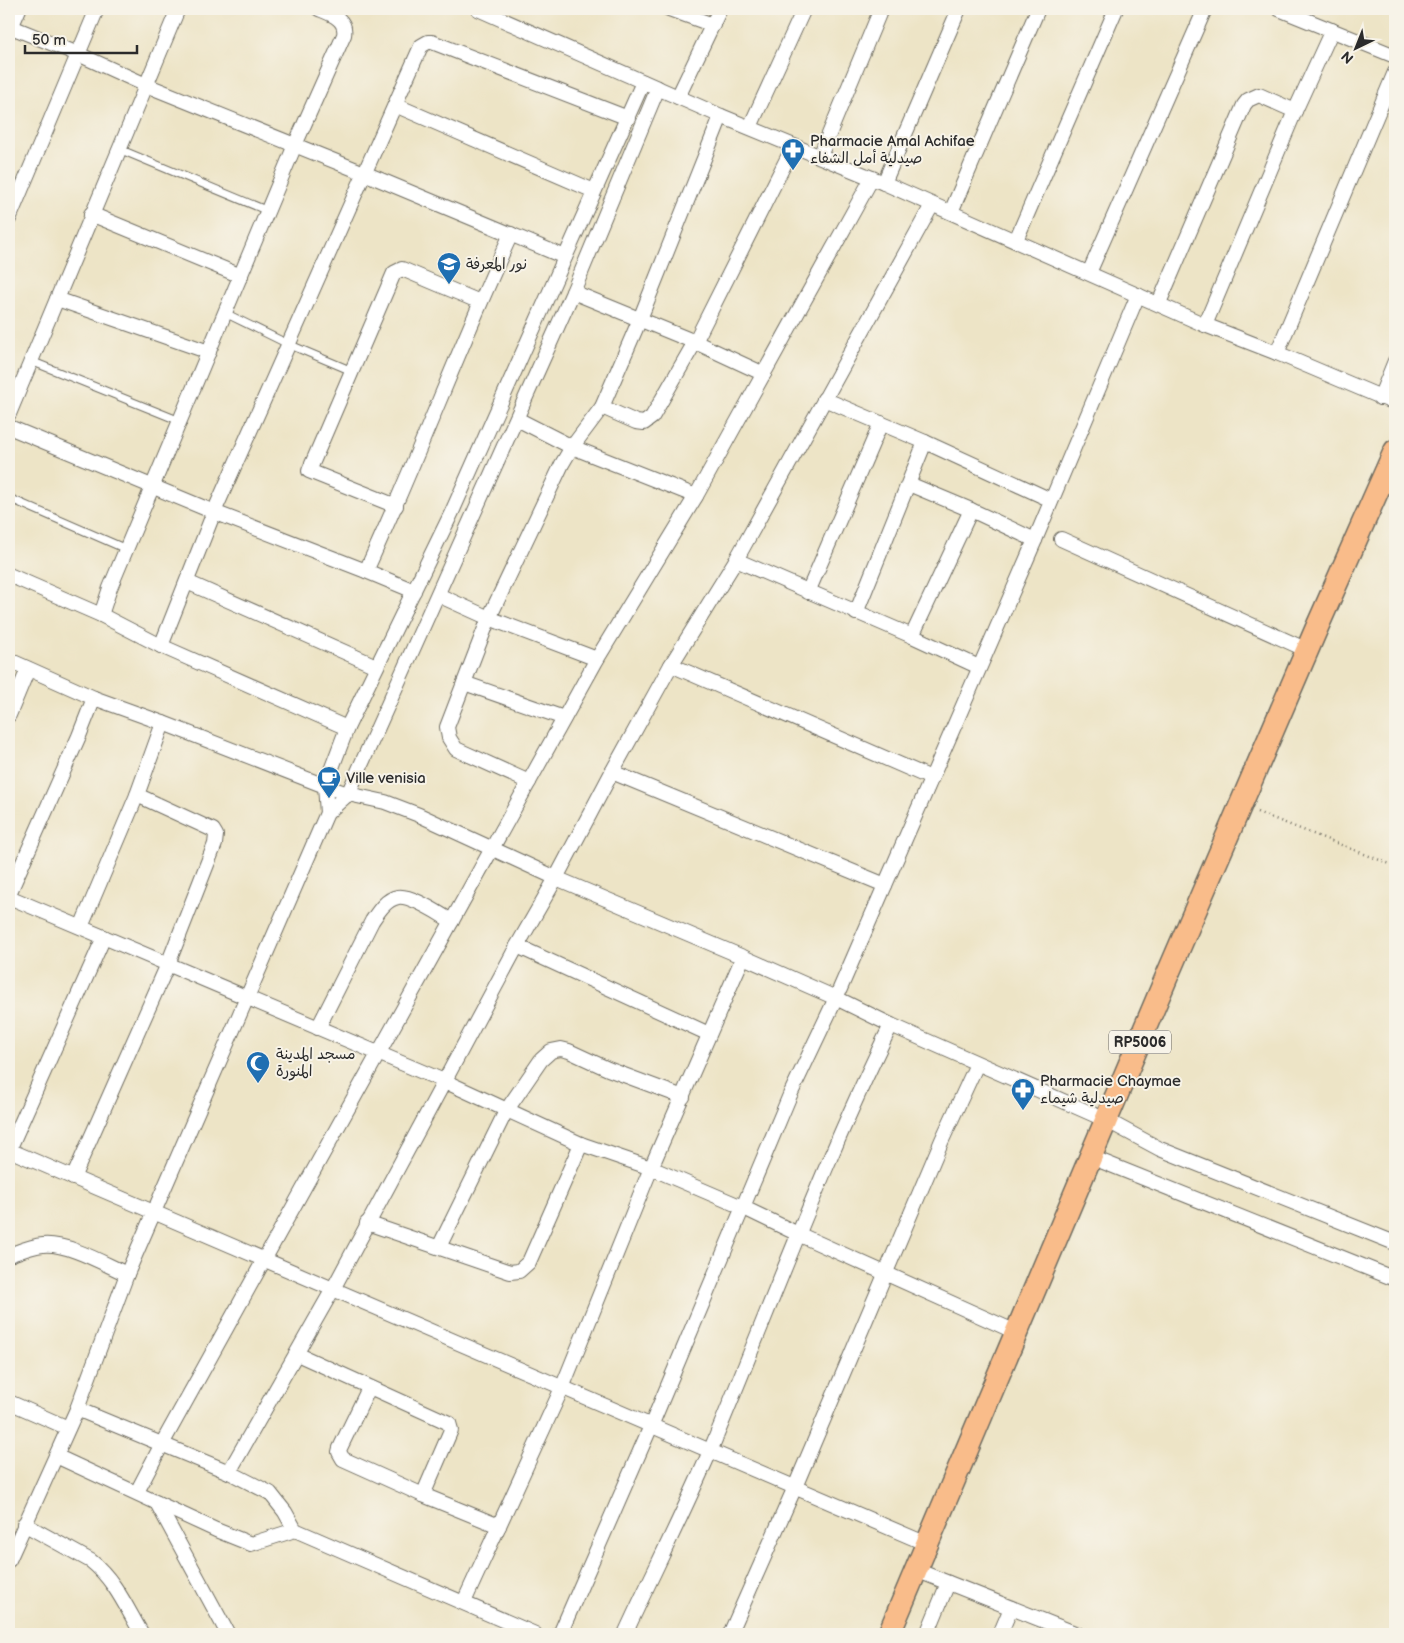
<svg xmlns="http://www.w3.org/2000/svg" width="1404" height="1643" font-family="'Balsamiq Sans','Playpen Sans Arabic',sans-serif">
	<rect width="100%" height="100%" fill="#f7f3e8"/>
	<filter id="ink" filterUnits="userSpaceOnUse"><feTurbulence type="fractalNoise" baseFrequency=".02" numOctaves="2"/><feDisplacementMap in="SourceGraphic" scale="10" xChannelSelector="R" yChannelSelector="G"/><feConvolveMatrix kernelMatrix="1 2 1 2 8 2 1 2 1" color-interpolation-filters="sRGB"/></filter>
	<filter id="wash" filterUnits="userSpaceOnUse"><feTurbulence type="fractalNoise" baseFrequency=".0096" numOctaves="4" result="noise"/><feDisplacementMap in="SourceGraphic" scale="20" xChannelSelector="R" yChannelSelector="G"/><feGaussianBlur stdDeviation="1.12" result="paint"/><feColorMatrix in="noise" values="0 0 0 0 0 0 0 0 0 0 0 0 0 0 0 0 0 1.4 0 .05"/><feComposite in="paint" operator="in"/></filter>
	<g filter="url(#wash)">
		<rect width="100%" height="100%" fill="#ede4c6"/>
	</g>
	<g filter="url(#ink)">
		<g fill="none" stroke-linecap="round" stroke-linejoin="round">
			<g stroke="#6f6c61" stroke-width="9">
				<g id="service">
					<path d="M119,149L268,211"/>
					<path d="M225,313L288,344L352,371"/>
					<path d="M31,361L180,421"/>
					<path d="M9,498L126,549"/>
				</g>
			</g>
			<g stroke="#6f6c61" stroke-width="16">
				<g id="minor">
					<path d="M478,9L721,116L884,183L1205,325L1277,353L1395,403"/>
					<path d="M669,9L713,25"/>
					<path d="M1279,9L1395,56"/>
					<path d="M9,26L78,54L146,85L364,173L565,257"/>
					<path d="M9,32L19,9"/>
					<path d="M678,97L720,9"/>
					<path d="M395,105L594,191"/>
					<path d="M750,127L804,9"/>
					<path d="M820,156L881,9"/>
					<path d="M884,183L959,9"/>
					<path d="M951,212L1038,9"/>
					<path d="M91,214L241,276"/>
					<path d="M9,219L97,9"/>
					<path d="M1016,240L1116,9"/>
					<path d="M1089,273L1205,9"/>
					<path d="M573,292L695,342L764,374"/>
					<path d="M57,299L209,352"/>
					<path d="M1159,303L1244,105L1248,100L1259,95L1295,111"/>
					<path d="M1205,325L1295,111L1332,30"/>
					<path d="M1277,353L1395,72"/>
					<path d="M1380,398L1395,361"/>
					<path d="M824,399L925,442L1051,500"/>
					<path d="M602,407L636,422L644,423L652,417L695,342L793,147"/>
					<path d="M9,414L178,9"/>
					<path d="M517,419L572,447L696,496"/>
					<path d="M9,427L214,512L366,571L414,591"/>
					<path d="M909,484L971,510L1035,540"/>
					<path d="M396,506L309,471L394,273L402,269L480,302"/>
					<path d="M1061,539L1307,650"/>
					<path d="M736,560L912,636L979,667"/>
					<path d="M366,571C417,460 460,345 511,234"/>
					<path d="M9,575L101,615L161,646L347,728"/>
					<path d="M187,582L376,666"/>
					<path d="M808,592L881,423"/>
					<path d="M438,595L489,618L597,659"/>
					<path d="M856,613L925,442"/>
					<path d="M101,615L110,588L295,145L344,35C347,19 331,14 319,9"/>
					<path d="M912,636L971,510"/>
					<path d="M161,646L214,512L421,46L428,42H432L628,118"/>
					<path d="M9,660L94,698L163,723L325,786L348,794L385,802L419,815L556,878L743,957L836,998L891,1025L1106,1120L1160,1149L1395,1243"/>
					<path d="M671,665L931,778"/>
					<path d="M464,683L564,718"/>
					<path d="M9,715L28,669"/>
					<path d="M612,772L885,885"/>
					<path d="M529,782L456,749L449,738L447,727L489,618L562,464L572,447L602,407L640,319L721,116"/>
					<path d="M327,813L325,786L347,728L452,512L643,82"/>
					<path d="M9,894L79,736L94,698"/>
					<path d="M9,897L444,1081L581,1144L651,1168L742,1207L798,1234L1018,1333"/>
					<path d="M81,927L137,795L163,723"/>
					<path d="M517,946L709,1034"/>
					<path d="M318,1028L372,921C378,912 386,899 398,897C412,895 439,914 452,921"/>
					<path d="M9,1150L927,1544"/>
					<path d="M9,1150L104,937"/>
					<path d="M1091,1157L1395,1279"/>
					<path d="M73,1178L168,964L215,844L216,835L213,830L137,795"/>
					<path d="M367,1223L510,1272L519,1271L529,1262L581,1144"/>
					<path d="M439,1247L506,1111L541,1060L551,1051L561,1049L569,1051L608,1069L683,1097"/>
					<path d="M9,1255C20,1251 31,1246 43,1245C69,1243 104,1264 127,1274"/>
					<path d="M297,1354L449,1423L451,1430L423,1495"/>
					<path d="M369,1388L340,1448L339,1452L343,1459L423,1495L499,1526"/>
					<path d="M9,1402L68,1428"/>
					<path d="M77,1409L229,1472L270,1493L285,1512L295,1530L535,1634"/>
					<path d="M56,1456L216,1530L251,1544L295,1530"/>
					<path d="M229,1472L333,1289L517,946L556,878L612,772L671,665L736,560L932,205"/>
					<path d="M137,1492L162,1444L597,659L696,496L872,178"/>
					<path d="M157,1503L228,1634"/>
					<path d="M24,1524L91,1561C115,1580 127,1609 142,1634"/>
					<path d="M9,1560L77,1409L127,1274L327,813L348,794L573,292L658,88"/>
					<path d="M916,1570L1077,1634"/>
					<path d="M464,1602L562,1388L651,1168L743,957"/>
					<path d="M560,1634L651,1426L790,1095L836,998L1035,540L1138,295"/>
					<path d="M625,1634C653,1573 684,1512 711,1449C770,1308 823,1163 891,1025"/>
					<path d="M730,1634L795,1487L942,1140L977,1064"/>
					<path d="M927,1634L948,1583"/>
					<path d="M1000,1634L1011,1608"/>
				</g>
			</g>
			<g stroke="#6f6c61" stroke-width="25">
				<path id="primary" d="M889,1634L1167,976L1318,625L1395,451"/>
			</g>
			<path stroke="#6f6c61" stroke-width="2.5" stroke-dasharray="1 4" stroke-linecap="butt" d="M1257,812L1395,866"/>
			<use href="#service" stroke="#fff" stroke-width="7"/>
			<use href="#minor" stroke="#fff" stroke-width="14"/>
			<use href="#primary" stroke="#f9bc8a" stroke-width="22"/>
		</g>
	</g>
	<defs>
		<g id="pharmacy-pin" transform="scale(1.25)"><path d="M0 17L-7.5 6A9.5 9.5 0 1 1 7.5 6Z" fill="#1f6fb2" stroke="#f7f3e8"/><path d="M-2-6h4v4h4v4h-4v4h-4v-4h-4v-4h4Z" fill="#fff"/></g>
		<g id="school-pin" transform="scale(1.25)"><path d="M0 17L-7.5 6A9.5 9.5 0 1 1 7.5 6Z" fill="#1f6fb2" stroke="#f7f3e8"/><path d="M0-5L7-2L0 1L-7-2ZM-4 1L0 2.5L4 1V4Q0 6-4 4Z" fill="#fff"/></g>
		<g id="cafe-pin" transform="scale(1.25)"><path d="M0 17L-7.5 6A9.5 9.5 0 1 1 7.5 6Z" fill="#1f6fb2" stroke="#f7f3e8"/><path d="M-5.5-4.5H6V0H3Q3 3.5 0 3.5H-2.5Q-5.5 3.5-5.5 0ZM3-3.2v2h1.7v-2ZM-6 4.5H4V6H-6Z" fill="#fff"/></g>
		<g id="mosque-pin" transform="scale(1.25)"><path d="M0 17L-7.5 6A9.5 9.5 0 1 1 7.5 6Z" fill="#1f6fb2" stroke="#f7f3e8"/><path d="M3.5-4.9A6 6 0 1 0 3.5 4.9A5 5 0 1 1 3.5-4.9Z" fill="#fff"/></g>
	</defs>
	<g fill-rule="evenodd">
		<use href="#pharmacy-pin" x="793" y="150"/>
		<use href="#school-pin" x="449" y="264"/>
		<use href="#cafe-pin" x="329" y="778"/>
		<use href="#mosque-pin" x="258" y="1063"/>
		<use href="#pharmacy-pin" x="1023" y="1090"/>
	</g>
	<g text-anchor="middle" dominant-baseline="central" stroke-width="4" stroke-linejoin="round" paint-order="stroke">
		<rect fill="#f7f3e8" stroke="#686764" stroke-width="1" x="1109" y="1030.5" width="62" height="23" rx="4"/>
		<g font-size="14" font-weight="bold" fill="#2b2b2b">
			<text x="1140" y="1042">RP5006</text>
		</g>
		<g font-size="15" fill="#2b2b2b" stroke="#f7f3e8" text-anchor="start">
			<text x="810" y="141">Pharmacie Amal Achifae<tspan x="810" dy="17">صيدلية أمل الشفاء</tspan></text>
			<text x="466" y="264">نور المعرفة</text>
			<text x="346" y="778">Ville venisia</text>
			<text x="276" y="1054">مسجد المدينة<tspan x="276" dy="17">المنورة</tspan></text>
			<text x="1040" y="1081">Pharmacie Chaymae<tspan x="1040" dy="17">صيدلية شيماء</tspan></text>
		</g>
	</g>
	<rect width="1404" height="1643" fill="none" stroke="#f7f3e8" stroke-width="30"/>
	<g transform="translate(1356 48) rotate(223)" stroke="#f7f3e8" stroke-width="4" paint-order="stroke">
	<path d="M0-4L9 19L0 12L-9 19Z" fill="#2b2b2b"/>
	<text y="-8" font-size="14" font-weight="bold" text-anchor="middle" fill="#2b2b2b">N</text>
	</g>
	<path d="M25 45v8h112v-8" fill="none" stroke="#2b2b2b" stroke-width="2.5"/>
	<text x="32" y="45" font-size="15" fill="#2b2b2b" stroke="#f7f3e8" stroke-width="4" paint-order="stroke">50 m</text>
</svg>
